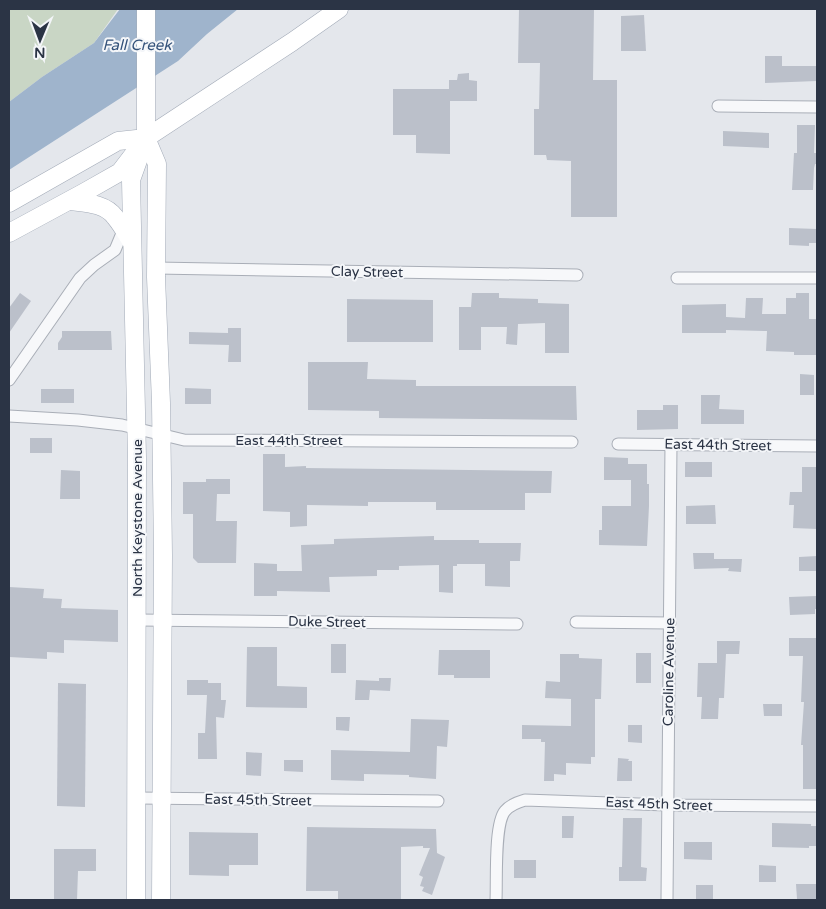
<svg xmlns="http://www.w3.org/2000/svg" width="826" height="909" font-family="'Varela Round',sans-serif">
	<rect width="100%" height="100%" fill="#e4e7ec"/>
	<path fill="#c9d6c5" d="M9,9H118L94,43L42,77L9,102Z"/>
	<path fill="#9fb4cc" d="M120,9H238L207,34L178,61L9,170V102L42,77L94,43Z"/>
	<g fill="#bbc0ca">
		<path d="M519,9H594L593,80H617V217H571V161L547,160L546,155H534V109H539L540,63H518Z"/>
		<path d="M644,15L646,51H621V16Z"/>
		<path d="M765,56H782V66H817V81L765,83Z"/>
		<path d="M469,73V80L477,81V101H450V154L416,153V135H393V89H449V80H457L458,74Z"/>
		<path d="M797,125H815L814,153H817V164H815L814,168L813,190H792L794,153H797Z"/>
		<path d="M723,131L769,133V148L723,146Z"/>
		<path d="M789,228L817,229V243H809V246L789,245Z"/>
		<path d="M20,293L31,301L9,333V308Z"/>
		<path d="M472,293H499V298L538,299V303L569,304V353H545V323L518,324L517,345L506,344L507,327H481V350H459V307H471Z"/>
		<path d="M796,293H809V319H816V355H794V352L766,351L767,331L726,330V333H682V305L726,304V317L745,318L746,298H763L762,314H786V298H796Z"/>
		<path d="M347,299L433,300V342H347Z"/>
		<path d="M228,328H241V362H228L229,345L189,344V332L228,333Z"/>
		<path d="M62,331H111L112,350H58V343L62,337Z"/>
		<path d="M308,362H368L367,379L416,380V386H576L577,420L379,418V411L308,410Z"/>
		<path d="M800,374L814,375V395H800Z"/>
		<path d="M185,388L211,389V404H185Z"/>
		<rect x="41" y="389" width="33" height="14"/>
		<path d="M701,395H720L719,409L744,410V424H701Z"/>
		<path d="M663,405H678V429L637,430V410H663Z"/>
		<rect x="30" y="438" width="22" height="15"/>
		<path d="M263,454H285V467L306,466V468L552,471L551,493H525V510H436V502H368V506L307,505V526L290,527V512L263,511Z"/>
		<path d="M604,457L628,458V464H647V484H649V506L647,546L599,545V530H602V506H631V480H604Z"/>
		<rect x="685" y="462" width="27" height="15"/>
		<path d="M802,467H817V529L793,528L794,505H789L790,492H802Z"/>
		<path d="M61,470L80,471V499H60Z"/>
		<path d="M206,479H230V494H217L216,521H237L236,563H198L193,558V514H183V482H206Z"/>
		<path d="M715,505L716,524H686V506Z"/>
		<path d="M434,536V540H479V543H521L520,561H510V587L485,586V564H457V566H453V593L439,592V565L399,566V570H377V576L329,577L330,592L277,591V596H254V563L277,564V571H302L301,545L334,544V539Z"/>
		<path d="M693,553H714V559H742L741,572L728,571L729,568L694,569Z"/>
		<path d="M817,556V571H799V557Z"/>
		<path d="M9,587L44,589L43,598L62,599L61,608L118,610V642L64,640V653L47,652V659L9,657Z"/>
		<path d="M816,596L817,609H815V614L790,615L789,597Z"/>
		<path d="M789,638H817V789H803V745H801L804,702H801L803,656H789Z"/>
		<path d="M717,641H740L739,654H726L724,698H719L718,719H701L702,697H697L698,663H717Z"/>
		<rect x="331" y="644" width="15" height="29"/>
		<path d="M247,647H277V686L307,687V708L246,707Z"/>
		<path d="M439,650H490V678H454V675H438Z"/>
		<rect x="636" y="653" width="15" height="30"/>
		<path d="M560,654H579V658L602,659L601,699H595V757H591V764L566,763V775L554,774V781H544L545,742H541V739H522V725L571,726V699L545,698L546,681L560,682Z"/>
		<path d="M379,678H391L390,691L370,690L369,700H355L356,680L379,681Z"/>
		<path d="M187,680H208V683H221V700H226L224,718L216,717L217,759H198V733H205L207,695H187Z"/>
		<path d="M58,683L86,684L85,807L57,806Z"/>
		<path d="M763,704H782V716H764Z"/>
		<path d="M336,717H350L349,731L336,730Z"/>
		<path d="M411,719L449,720L447,747L437,746L436,779L409,777V775L364,774V781L331,780V750L410,752Z"/>
		<path d="M628,725H642V743L628,742Z"/>
		<path d="M246,752L262,753L261,776L246,775Z"/>
		<path d="M618,758L629,759L628,761H632V781H617Z"/>
		<path d="M284,760H303V772L284,771Z"/>
		<path d="M562,816H574L573,838H562Z"/>
		<path d="M623,818H642L641,867L647,868L646,881H619V867H622Z"/>
		<path d="M772,823L811,824V826H816V846H809V848L772,847Z"/>
		<path d="M307,827L436,829L437,853L445,857L432,895L422,891L424,887L420,886L423,877L419,875L430,848H423V846L401,847V900H338V891H306Z"/>
		<path d="M189,832L258,833V865H229V876L189,875Z"/>
		<path d="M684,842H712V860L684,859Z"/>
		<path d="M54,849H96V871H78L77,900H54Z"/>
		<rect x="514" y="860" width="22" height="18"/>
		<path d="M759,865L776,866V882H759Z"/>
		<path d="M796,884H817V899H797Z"/>
		<rect x="696" y="885" width="17" height="15"/>
	</g>
	<g fill="none" stroke-linecap="round" stroke-linejoin="round">
		<g stroke="#a9aeb7" stroke-width="13">
			<g id="street">
				<path d="M718,106L817,107"/>
				<path d="M156,268L577,275"/>
				<path d="M677,278H817"/>
				<path d="M9,380L80,278L94,265L115,250L125,226"/>
				<path d="M9,416L78,420L122,425L184,440L572,442"/>
				<path d="M618,444L817,446"/>
				<path d="M138,620L517,624"/>
				<path d="M576,622L670,623"/>
				<path d="M137,798L438,801"/>
				<path d="M496,900C497,881 494,824 505,811C510,805 518,802 525,800L667,805L817,806"/>
				<path d="M667,900L671,444"/>
			</g>
		</g>
		<g stroke="#a3abb8" stroke-width="19">
			<g id="primary">
				<path d="M146,138L157,164L156,277L161,403L163,555L161,900"/>
				<path d="M70,201C85,203 105,203 115,217C121,224 126,233 131,241"/>
				<path d="M9,203L118,141L146,138"/>
				<path d="M9,233L83,193L120,172L146,138L292,42L339,9"/>
				<path d="M136,900L137,458L131,180L146,138V9"/>
			</g>
		</g>
		<use href="#street" stroke="#f7f8fa" stroke-width="11"/>
		<use href="#primary" stroke="#fff" stroke-width="18"/>
	</g>
	<g text-anchor="middle" dominant-baseline="central" stroke-width="4" stroke-linejoin="round" paint-order="stroke">
		<g font-size="14" fill="#2b3445" stroke="#f4f6f9">
			<text transform="translate(367 272) rotate(1)">Clay Street</text>
			<text x="289" y="440">East 44th Street</text>
			<text transform="translate(718 445) rotate(1)">East 44th Street</text>
			<text transform="translate(137 518) rotate(-90)">North Keystone Avenue</text>
			<text transform="translate(327 622) rotate(1)">Duke Street</text>
			<text transform="translate(669 672) rotate(-89)">Caroline Avenue</text>
			<text transform="translate(258 800) rotate(1)">East 45th Street</text>
			<text transform="translate(659 804) rotate(2)">East 45th Street</text>
		</g>
		<g font-size="15" font-style="italic" fill="#34527a" stroke="#f4f6f9">
			<text x="137" y="45">Fall Creek</text>
		</g>
	</g>
	<rect width="826" height="909" fill="none" stroke="#2b3445" stroke-width="20"/>
	<g transform="translate(40 40) rotate(181)" stroke="#f4f6f9" stroke-width="4" paint-order="stroke">
	<path d="M0-4L9 19L0 12L-9 19Z" fill="#2b3445"/>
	<text y="-8" font-size="14" font-weight="bold" text-anchor="middle" fill="#2b3445">N</text>
	</g>
</svg>
